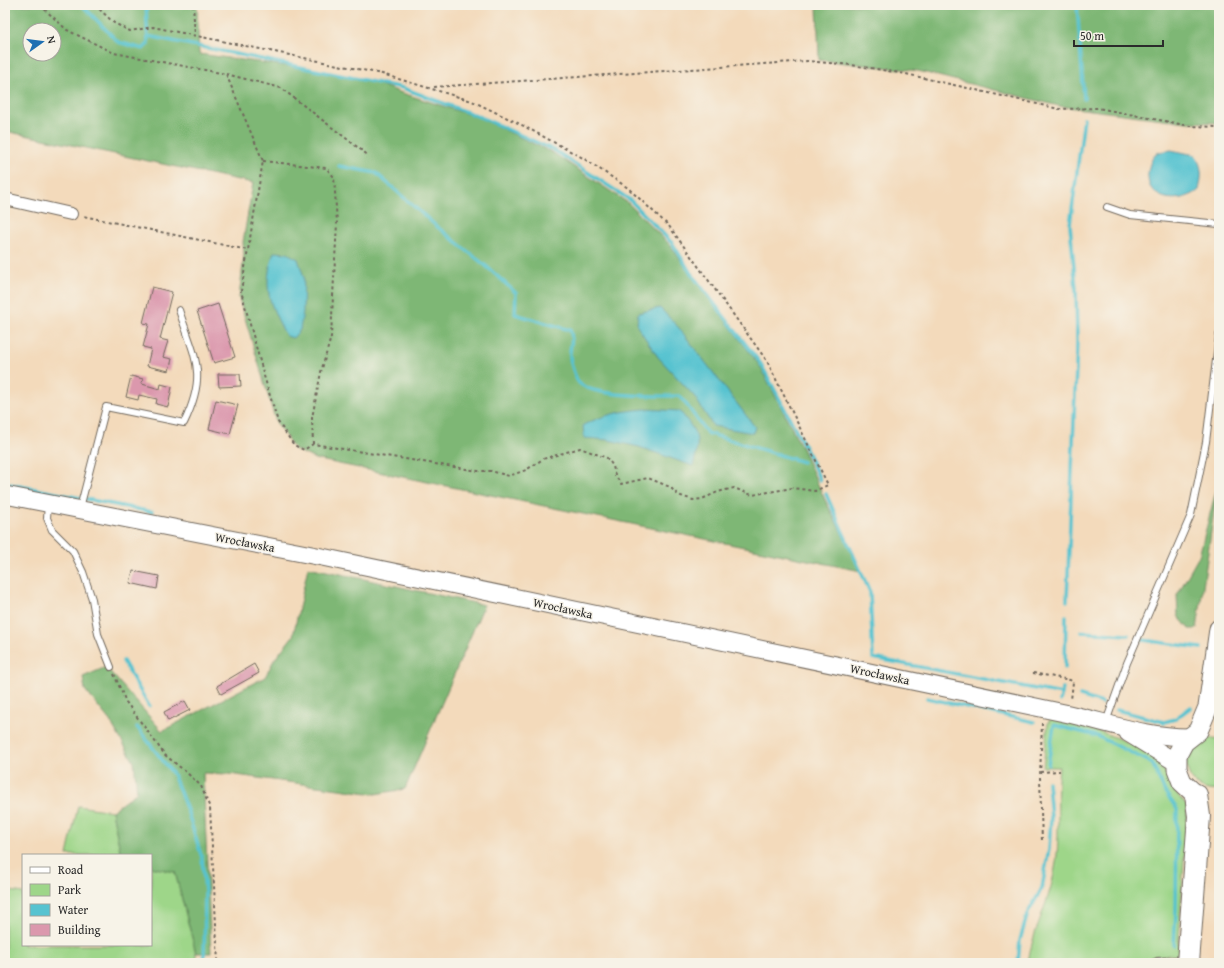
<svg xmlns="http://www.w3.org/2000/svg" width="1224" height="968" font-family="'Gentium Book Plus',serif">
	<rect width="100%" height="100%" fill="#f7f3e8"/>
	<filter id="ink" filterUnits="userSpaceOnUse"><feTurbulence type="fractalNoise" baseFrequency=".025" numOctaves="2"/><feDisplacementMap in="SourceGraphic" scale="8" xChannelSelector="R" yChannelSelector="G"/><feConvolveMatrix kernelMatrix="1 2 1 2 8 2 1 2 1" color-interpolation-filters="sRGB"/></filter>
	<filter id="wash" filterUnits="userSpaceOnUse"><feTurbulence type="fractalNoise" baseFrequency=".012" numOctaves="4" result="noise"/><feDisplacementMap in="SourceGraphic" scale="16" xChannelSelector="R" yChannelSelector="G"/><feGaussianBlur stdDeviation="0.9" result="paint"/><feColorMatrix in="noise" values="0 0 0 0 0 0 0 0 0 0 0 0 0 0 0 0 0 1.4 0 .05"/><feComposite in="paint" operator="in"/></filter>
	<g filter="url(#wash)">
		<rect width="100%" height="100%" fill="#f3dabb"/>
		<g fill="#9ed689" stroke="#64805a">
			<path d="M1052,719L1104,733L1139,747L1162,764L1170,786L1186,805L1187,812L1178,955L1154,956L1142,963H1028C1032,932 1048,905 1054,874C1062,839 1055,803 1059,767H1043L1048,722Z"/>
			<path d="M1213,738L1219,739V790C1184,796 1171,742 1213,738Z"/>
			<path d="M78,806L112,811L121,855H67Z"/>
			<path d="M151,867L175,872L196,953V963H5V890L23,893V945H151Z"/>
		</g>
		<g fill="#7eb775" stroke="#547150" fill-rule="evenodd">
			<path d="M5,5H197L199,54L323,71L371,81L399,92L480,118L553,153L628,203L671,246L689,272L760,366L802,448L825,500L861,571L315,459L294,449L276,422L239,298L244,255L243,242L253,183L5,131ZM30,30H54V54H30Z"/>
			<path d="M817,5H1219V123L1187,122L1059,106L918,71L819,60Z"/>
			<path d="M1218,483L1197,629H1189L1178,616L1177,595L1199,556Z"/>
			<path d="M308,567L484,605L405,789L375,794L229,774L203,773L211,953H196L175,872L151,867V855H121L112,811L137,792L134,762L110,721L85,690L83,677L106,667L162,731L265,677L274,660L293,636Z"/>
		</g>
		<g fill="#57c3d0" stroke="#41777e">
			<path d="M1171,150L1195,155C1203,167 1202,176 1199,190C1187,200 1162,204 1151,188C1145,179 1148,158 1159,152C1162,151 1168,151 1171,150Z"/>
			<path d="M274,252L287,253L298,259L304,277L303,312L300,330L293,338L286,336C269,303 262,288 274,252Z"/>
			<path d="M660,308L679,328L755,427L753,433L713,426L694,396L658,357L637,326L638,313Z"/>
			<path d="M645,409L680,411C698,435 701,437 693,466L639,447L608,440L584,438L583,425C606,414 621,411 645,409Z"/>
		</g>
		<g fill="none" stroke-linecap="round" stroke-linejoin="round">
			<g stroke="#57c3d0" stroke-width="3.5">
				<path d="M82,5L118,42L143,49L148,44L146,5"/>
				<path d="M1077,5L1084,99"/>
				<path d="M148,36L403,88L480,117L554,150L630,200L673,244L690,272L761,364L805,447L820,480"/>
				<path d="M339,166L376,173L435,225L486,266L516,293L515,314L570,330C574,338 570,345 570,353C569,361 574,373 577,380C585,398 661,396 680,396L707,433L803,462"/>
				<path d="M5,483L152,512"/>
				<path d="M826,494L870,592L873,658L1062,694"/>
				<path d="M1067,601L1077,341L1076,288L1070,225L1084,118"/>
				<path d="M1082,632L1128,635"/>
				<path d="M1143,640L1201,648"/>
				<path d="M123,661L149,706"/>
				<path d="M1065,668L1066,616"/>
				<path d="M1080,696L1102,703"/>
				<path d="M927,698L1034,722"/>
				<path d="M1060,701L1063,688"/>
				<path d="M1117,710L1164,722L1175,719L1191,707"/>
				<path d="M137,727L173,774L188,813L202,858L205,892L204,963"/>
				<path d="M1048,765L1054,725L1097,736L1152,763L1165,792L1177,809L1176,910L1174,945"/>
				<path d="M1018,963L1020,940L1028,913L1042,888L1049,849L1051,818L1048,782"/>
			</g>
		</g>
		<g id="blocks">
			<g fill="#db98ad">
				<path d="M152,287L172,292L160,339L168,341L163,357L172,359L169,371L147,366L151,349L143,347L149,324L143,323Z"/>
				<path d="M218,304L235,357L214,363L197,311Z"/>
				<path d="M218,374H240L241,386L219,387Z"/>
				<path d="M131,376L143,379L142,384L160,389L161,384L172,387L168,407L156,404L157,399L139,395L138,400L126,397Z"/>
				<path d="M216,400L238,405L230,434L209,429Z"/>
				<path d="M133,571L159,576L157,589L130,583Z"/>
				<path d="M254,664L259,673L221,694L217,686Z"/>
				<path d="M185,701L190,710L168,721L164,712Z"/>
			</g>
		</g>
	</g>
	<g filter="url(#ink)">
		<use href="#blocks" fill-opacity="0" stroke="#71685d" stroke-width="1"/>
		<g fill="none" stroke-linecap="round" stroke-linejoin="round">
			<g stroke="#71685d" stroke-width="8">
				<g id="lane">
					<path d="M1107,207L1130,215L1219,224"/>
					<path d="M48,505L47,518L52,530L73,551L83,572L92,599L98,634L111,667"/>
					<path d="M80,508L106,407L184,423C208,373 195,359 179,310"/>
					<path d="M1106,722L1127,663L1191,515L1206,442L1219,335"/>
					<path d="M1153,963L1158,961L1185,960"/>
				</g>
			</g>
			<g stroke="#71685d" stroke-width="14">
				<path id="street" d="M5,199L71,214"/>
			</g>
			<g stroke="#71685d" stroke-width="19">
				<g id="secondary">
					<path d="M5,495L322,557L1069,714C1109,723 1147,737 1188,737"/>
					<path d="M1128,733L1177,763"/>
				</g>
			</g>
			<g stroke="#71685d" stroke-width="21">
				<path id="primary" d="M1196,795L1182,782L1177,769V755L1184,742L1198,731L1208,707L1219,629"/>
			</g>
			<g stroke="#71685d" stroke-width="24">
				<path id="highway" d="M1188,963L1199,816L1196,795"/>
			</g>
			<g stroke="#71685d" stroke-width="2" stroke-dasharray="3 3" stroke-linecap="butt">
				<path d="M40,5L67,30L114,53L226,74L263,161L248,250L83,216"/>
				<path d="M95,5L114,23L130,31L153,27L382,74L472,101L520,124L583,158L628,188L669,226L767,361L828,485L815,491L792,488L752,495L734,488L718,492L702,499L693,500L678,495L670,487L648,478L621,484L615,475L613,466L607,458L580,448L543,459L526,470L509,476L491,471H478L313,444L304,450L294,445L278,422L264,376L241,291L248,250"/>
				<path d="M193,5L195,36"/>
				<path d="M226,74L281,88L369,156"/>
				<path d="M434,87L807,61L852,65L906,74L1059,109L1098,108L1190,126L1219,127"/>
				<path d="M263,161L326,168L334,177L337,223L333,296L331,337L321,372L312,418L313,444"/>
				<path d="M1033,673L1070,680L1073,682L1071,700"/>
				<path d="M114,674L126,702L165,755L186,772L201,786L210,808L218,963"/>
				<path d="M1042,723L1040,777L1042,842"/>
				<path d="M1040,772L1060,771"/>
			</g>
			<use href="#lane" stroke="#fff" stroke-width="6"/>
			<use href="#street" stroke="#fff" stroke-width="12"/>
			<use href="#secondary" stroke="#fff" stroke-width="17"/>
			<use href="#primary" stroke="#fff" stroke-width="19"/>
			<use href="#highway" stroke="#fff" stroke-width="22"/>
		</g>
	</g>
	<g text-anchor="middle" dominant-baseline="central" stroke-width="3" stroke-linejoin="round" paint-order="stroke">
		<g font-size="12" fill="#2b2b2b" stroke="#f7f3e8">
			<text transform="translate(245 542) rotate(11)">Wrocławska</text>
			<text transform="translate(563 608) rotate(12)">Wrocławska</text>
			<text transform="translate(880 674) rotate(12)">Wrocławska</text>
		</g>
	</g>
	<rect width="1224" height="968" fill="none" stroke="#f7f3e8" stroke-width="20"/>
	<rect x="22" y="854" width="130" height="92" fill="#f7f3e8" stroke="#a5a39c"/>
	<rect x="30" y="867" width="20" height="6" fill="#ffffff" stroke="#a5a39c"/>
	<text x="58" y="874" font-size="12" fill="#2b2b2b">Road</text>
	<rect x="30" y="884" width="20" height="12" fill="#9ed689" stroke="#a5a39c"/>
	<text x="58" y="894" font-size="12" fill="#2b2b2b">Park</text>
	<rect x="30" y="904" width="20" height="12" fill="#57c3d0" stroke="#a5a39c"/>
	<text x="58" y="914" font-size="12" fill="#2b2b2b">Water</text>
	<rect x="30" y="924" width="20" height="12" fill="#db98ad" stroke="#a5a39c"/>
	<text x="58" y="934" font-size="12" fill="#2b2b2b">Building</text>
	<g transform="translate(42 42) rotate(76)"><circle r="19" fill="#f7f3e8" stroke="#a5a39c"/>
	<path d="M0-3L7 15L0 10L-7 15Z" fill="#1f6fb2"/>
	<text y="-6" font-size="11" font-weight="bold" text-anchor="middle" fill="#2b2b2b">N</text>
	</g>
	<path d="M1074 40v6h89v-6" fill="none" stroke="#2b2b2b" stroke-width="2"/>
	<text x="1080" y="40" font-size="12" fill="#2b2b2b" stroke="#f7f3e8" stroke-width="3" paint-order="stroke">50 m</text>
</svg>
